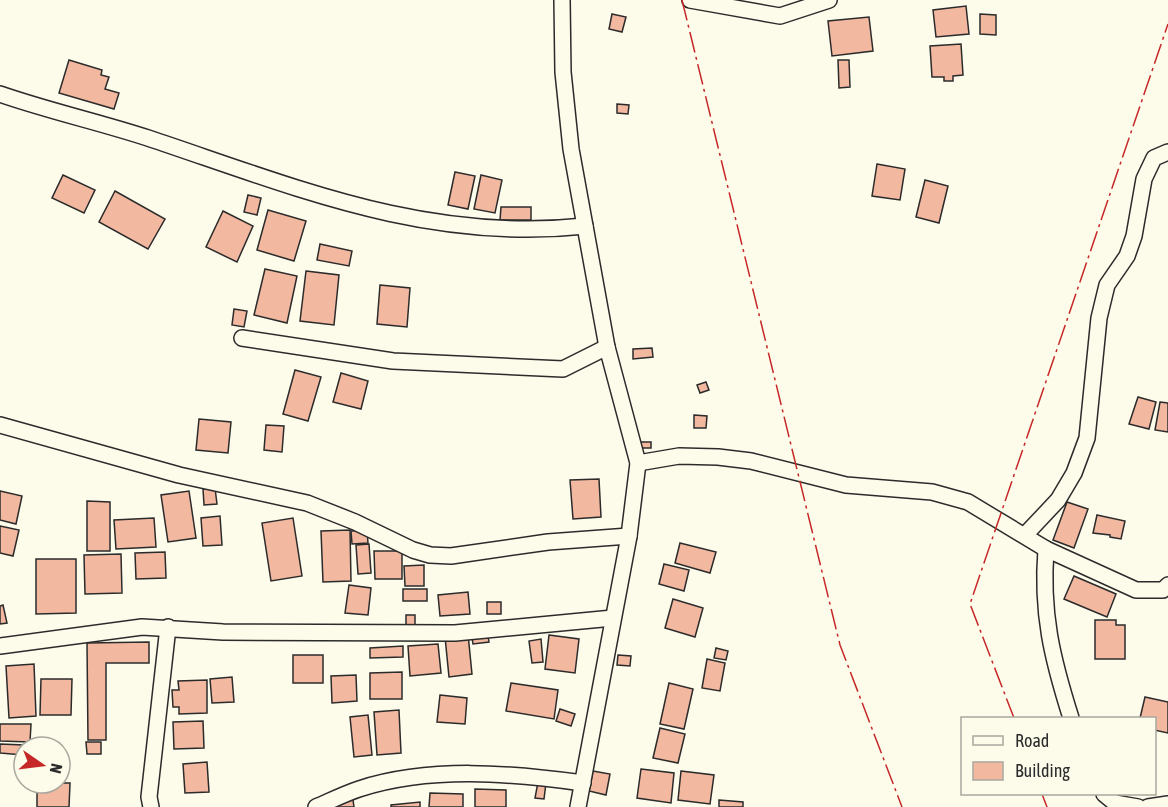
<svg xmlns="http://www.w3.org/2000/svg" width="1168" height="807" font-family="'Asap Condensed',sans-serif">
	<rect width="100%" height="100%" fill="#fdfbea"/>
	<g fill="#f2b8a0" stroke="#2b2b2b" stroke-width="1.5">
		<path d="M966,6L969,34L936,37L933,10Z"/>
		<path d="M612,14L626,17L622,32L609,29Z"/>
		<path d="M980,14L996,15V35L980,34Z"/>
		<path d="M869,17L873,51L832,56L828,21Z"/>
		<path d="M961,44L963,75L953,76V81H944V77H932L930,46Z"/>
		<path d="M69,60L102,70L101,75L109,77L105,89L119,93L114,109L59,93Z"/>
		<path d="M838,60H849L850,87L839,88Z"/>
		<path d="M617,104L629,105L628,114L617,113Z"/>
		<path d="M877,164L905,169L900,200L872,196Z"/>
		<path d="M455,172L475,176L468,209L448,205Z"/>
		<path d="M63,175L95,190L84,213L52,198Z"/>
		<path d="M481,175L502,180L495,213L474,209Z"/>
		<path d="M925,180L948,186L939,223L916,217Z"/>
		<path d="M115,191L165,219L148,249L99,222Z"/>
		<path d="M248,195L261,198L257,215L244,212Z"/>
		<path d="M501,207H531V220H500Z"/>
		<path d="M268,210L306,221L294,261L257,250Z"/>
		<path d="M223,211L253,226L237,262L206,247Z"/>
		<path d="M320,244L352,251L349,266L317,260Z"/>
		<path d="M265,269L297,276L287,323L254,315Z"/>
		<path d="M306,271L339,275L334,325L300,321Z"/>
		<path d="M380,285L410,288L407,327L377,324Z"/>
		<path d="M234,309L247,311L244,327L232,325Z"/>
		<path d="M652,348L653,357L633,359V349Z"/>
		<path d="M295,370L321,377L308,421L283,414Z"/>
		<path d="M341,373L368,381L361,409L333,402Z"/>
		<path d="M706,382L709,390L700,393L697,385Z"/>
		<path d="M1138,397L1156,402L1149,429L1129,424Z"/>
		<path d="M1160,402L1168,403V432L1155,430Z"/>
		<path d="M694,415L707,416L706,428H694Z"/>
		<path d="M199,419L231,422L228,453L196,450Z"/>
		<path d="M266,425L284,426L282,452L264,450Z"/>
		<rect x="638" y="442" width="13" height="6"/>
		<path d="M599,479L601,517L573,519L570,480Z"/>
		<path d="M215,488L217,504L204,505L203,489Z"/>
		<path d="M0,491L22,496L16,524L0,520Z"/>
		<path d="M189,491L196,538L168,542L161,495Z"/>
		<path d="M87,501L110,502V551H87Z"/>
		<path d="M1067,502L1088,509L1074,548L1053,540Z"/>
		<path d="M1097,515L1125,521L1121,539L1110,537V535L1093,533Z"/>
		<path d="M220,516L222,545L203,546L201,518Z"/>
		<path d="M154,518L156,547L116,549L114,520Z"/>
		<path d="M293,518L302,576L271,581L262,523Z"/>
		<path d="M0,526L19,530L13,556L0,553Z"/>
		<path d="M350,530L351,581L323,582L321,531Z"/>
		<path d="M367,530L368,543L352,544L351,531Z"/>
		<path d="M680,543L716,552L710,573L675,563Z"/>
		<path d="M369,544L371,573L358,574L356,545Z"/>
		<path d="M374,551H402V579H375Z"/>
		<path d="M165,552L166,578L136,579L135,553Z"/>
		<path d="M121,554L122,593L85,594L84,555Z"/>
		<path d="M36,559H76V613L36,614Z"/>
		<path d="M664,564L689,570L684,591L659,584Z"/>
		<path d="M424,565V586H405L404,566Z"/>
		<path d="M1074,576L1116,594L1107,617L1064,599Z"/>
		<path d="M349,585L371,588L368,615L345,613Z"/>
		<rect x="403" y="589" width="24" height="12"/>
		<path d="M468,592L470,614L440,616L438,595Z"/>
		<path d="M673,599L703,608L695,637L665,628Z"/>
		<rect x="487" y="602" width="14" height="12"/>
		<path d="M3,605L7,623L0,624V606Z"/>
		<rect x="406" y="615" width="9" height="10"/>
		<path d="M1095,620H1116V625H1125V659H1095Z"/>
		<path d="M487,629L489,642L473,644L471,631Z"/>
		<path d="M468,634L472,674L449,677L445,637Z"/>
		<path d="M549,635L579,639L575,673L545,669Z"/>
		<path d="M541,639L543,662L532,663L529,641Z"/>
		<path d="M149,642V663H106V740H88L87,643Z"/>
		<path d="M438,644L441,673L410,676L408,646Z"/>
		<path d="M403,646V657L370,658V648Z"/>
		<path d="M716,648L728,651L726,660L714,658Z"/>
		<rect x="293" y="655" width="30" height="28"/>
		<path d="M618,655L631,656L630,666L617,665Z"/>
		<path d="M707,659L725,663L720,691L702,688Z"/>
		<path d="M34,664L36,716L9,718L6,666Z"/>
		<path d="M402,672V699H370V673Z"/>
		<path d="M356,675L357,701L332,703L331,676Z"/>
		<path d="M232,677L234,702L212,703L210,679Z"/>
		<path d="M41,679H72L71,715H40Z"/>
		<path d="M207,680V713L179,714V707H173L172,690H179L178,681Z"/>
		<path d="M511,683L558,690L554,719L506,711Z"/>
		<path d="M669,683L693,689L684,729L660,724Z"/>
		<path d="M440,695L467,698L465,724L437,722Z"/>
		<path d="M1145,697L1168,702V733L1154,730V718H1140Z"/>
		<path d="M560,709L575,714L571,726L556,721Z"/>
		<path d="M399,710L401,753L377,755L374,712Z"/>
		<path d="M368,715L372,755L354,757L350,717Z"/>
		<path d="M203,721L204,748L174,749L173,722Z"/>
		<path d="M0,724H31L30,742L0,741Z"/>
		<path d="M660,728L685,734L678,763L653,758Z"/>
		<path d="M86,742H101V754H87Z"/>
		<path d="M0,744L24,745L23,755L0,753Z"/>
		<path d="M207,762L209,792L185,793L183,764Z"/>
		<path d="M641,769L674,773L671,803L637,798Z"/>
		<path d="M593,771L610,774L606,795L589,791Z"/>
		<path d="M681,771L714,775L710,804L678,800Z"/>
		<path d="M538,782L546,783L544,799L535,798Z"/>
		<path d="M37,783H70L69,807H37Z"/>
		<path d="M475,789L506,790V807H475Z"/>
		<path d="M430,793L463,794V807H429Z"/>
		<path d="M353,800L354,807H325V805Z"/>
		<path d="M719,800L743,802V807H719Z"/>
		<path d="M420,802V807H391V805Z"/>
	</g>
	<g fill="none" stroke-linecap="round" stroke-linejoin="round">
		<g stroke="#2b2b2b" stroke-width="18">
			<g id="street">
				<path d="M562,0L563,72L571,149L607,347L638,463L629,536L578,807"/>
				<path d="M690,0L780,16L829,0"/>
				<path d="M0,94C49,111 99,122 148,138C295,187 426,243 585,226"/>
				<path d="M242,338L393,361L563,369L607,347"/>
				<path d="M0,425L179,475L307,503L355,522L413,550L430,555L451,556L548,542L629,536"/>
				<path d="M638,463L679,456L718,457L751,461L846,485L932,492L968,502L1046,549L1136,590H1163L1168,585"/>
				<path d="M1025,535L1058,500L1074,473L1087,438L1099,318L1107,285L1127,256L1134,236L1144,179L1154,158L1168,152"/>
				<path d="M1046,549C1041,613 1052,658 1071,718"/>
				<path d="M0,646L142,627L223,632L455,633L613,618"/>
				<path d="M1104,794L1115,803L1138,807"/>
				<path d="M151,807L149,797L168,627"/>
				<path d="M316,807C330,801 344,794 359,789C430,766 510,773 583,783"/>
				<path d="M1148,807L1168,804"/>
			</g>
		</g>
		<use href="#street" stroke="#fdfbea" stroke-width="15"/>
		<g stroke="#c62828" stroke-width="1.5" stroke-dasharray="21 4.5 3 4.5" stroke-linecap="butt">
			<path d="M682,0L840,645L902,807"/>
			<path d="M1014,718L970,604L1168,24"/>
			<path d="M1042,794L1047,807"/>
		</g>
	</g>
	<rect x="961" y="717" width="195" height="78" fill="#fdfbea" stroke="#a9a89e" stroke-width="1.5"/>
	<rect x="973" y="736" width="30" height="9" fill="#fdfbea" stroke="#a9a89e" stroke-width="1.5"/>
	<text x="1015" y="747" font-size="18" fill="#2b2b2b">Road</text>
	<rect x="973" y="762" width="30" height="18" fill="#f2b8a0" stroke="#a9a89e" stroke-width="1.5"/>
	<text x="1015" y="777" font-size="18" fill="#2b2b2b">Building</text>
	<g transform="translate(42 765) rotate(104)"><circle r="28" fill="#fdfbea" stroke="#a9a89e" stroke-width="1.5"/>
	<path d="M0-4.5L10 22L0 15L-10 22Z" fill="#c62828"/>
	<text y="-9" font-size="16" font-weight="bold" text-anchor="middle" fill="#2b2b2b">N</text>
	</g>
</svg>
